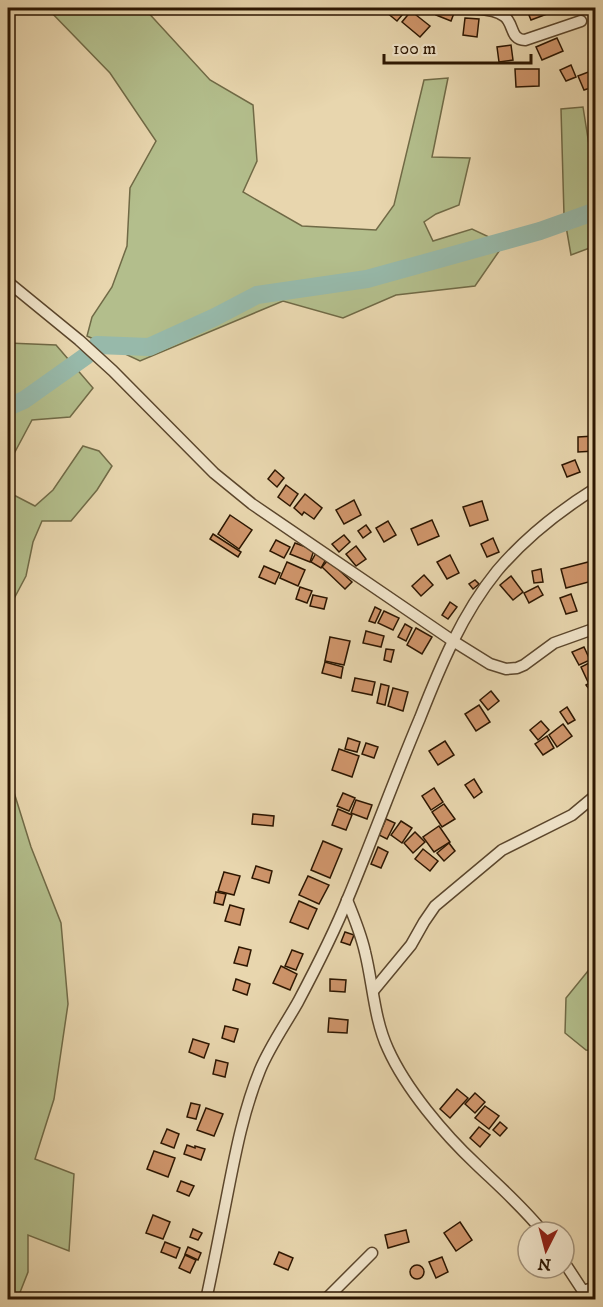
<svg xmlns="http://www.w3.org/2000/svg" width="603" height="1307" font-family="'IM FELL DW Pica',serif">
	<rect width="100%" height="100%" fill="#e8d6ae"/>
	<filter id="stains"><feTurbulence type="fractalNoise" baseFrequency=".00333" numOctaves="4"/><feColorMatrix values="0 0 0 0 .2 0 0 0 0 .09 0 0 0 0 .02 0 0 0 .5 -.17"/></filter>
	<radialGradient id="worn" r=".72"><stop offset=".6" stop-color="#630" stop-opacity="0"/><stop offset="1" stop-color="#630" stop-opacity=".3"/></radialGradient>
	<g fill="#b3be8c" stroke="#706a46" stroke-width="1.5">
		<path d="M47,8H144L210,80L253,105L257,161L243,192L302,226L376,230L394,205L424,80L448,78L432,157L470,158L459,205L436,214L424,222L433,241L472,229L504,244L475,286L396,295L343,318L283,301L140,361L87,336L92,317L112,287L127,246L130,188L156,141L110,73Z"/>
		<path d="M583,107L595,183V246L571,255L564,215L561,109Z"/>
		<path d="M8,343L56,345L93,388L70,417L32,420L8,465Z"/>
		<path d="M83,446L99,451L112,466L97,490L71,521H42L33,542L26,576L8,610V492L35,506L53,490Z"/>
		<path d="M8,773L31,847L61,923L68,1004L54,1099L35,1159L74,1174L69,1251L28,1235V1272L17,1300L8,1299Z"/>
		<path d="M592,966H595V1051L586,1050L565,1033L566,998Z"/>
	</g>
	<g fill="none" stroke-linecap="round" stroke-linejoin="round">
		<g stroke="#97b9aa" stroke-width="18">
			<path d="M97,345L149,347L215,317L257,295L367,279L540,231L596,211"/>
			<path d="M8,407L24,400L86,356"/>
		</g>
	</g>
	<g fill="#cf956b" stroke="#2c1601" stroke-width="1.5">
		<path d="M390,8H408L397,21L386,12Z"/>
		<path d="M438,8H456L451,21L436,15Z"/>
		<path d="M526,8H545L547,14L531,20Z"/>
		<path d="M411,11L430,26L420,37L402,22Z"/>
		<path d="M465,18L479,19L477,37L463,35Z"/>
		<path d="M557,38L563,51L542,60L536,47Z"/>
		<path d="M511,45L513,60L499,62L497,47Z"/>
		<path d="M571,65L576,77L566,81L560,70Z"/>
		<path d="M515,69H539V86L516,87Z"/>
		<path d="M596,69V86L584,90L578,76Z"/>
		<path d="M594,436L595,451L578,452V437Z"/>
		<path d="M575,460L580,472L567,477L562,465Z"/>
		<path d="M275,470L284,478L277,487L268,479Z"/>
		<path d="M286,485L298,494L290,506L278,497Z"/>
		<path d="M305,494L322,508L314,519L304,512L302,515L294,508Z"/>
		<path d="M354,500L361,515L344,524L336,510Z"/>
		<path d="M482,501L488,520L470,526L463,507Z"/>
		<path d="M230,515L252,530L239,549L218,534Z"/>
		<path d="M432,520L439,536L418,545L411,529Z"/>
		<path d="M388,521L396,535L384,542L376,528Z"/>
		<path d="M366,525L371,532L363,538L358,531Z"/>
		<path d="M213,534L241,552L238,557L210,539Z"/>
		<path d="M344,535L350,542L339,552L332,544Z"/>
		<path d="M493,538L499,552L487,557L481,544Z"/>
		<path d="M276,540L290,547L284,558L270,551Z"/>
		<path d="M295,543L314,550L310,562L290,554Z"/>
		<path d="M356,546L366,559L356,566L346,554Z"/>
		<path d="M316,553L326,559L321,568L311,562Z"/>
		<path d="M450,555L459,573L447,579L437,562Z"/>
		<path d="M328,560L352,582L345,589L322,567Z"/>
		<path d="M592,561L596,574V580L566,588L561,569Z"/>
		<path d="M287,562L305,570L298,586L280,578Z"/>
		<path d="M264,566L280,573L275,584L259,577Z"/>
		<path d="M541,569L543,582L534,583L532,571Z"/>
		<path d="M424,575L433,585L421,596L412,586Z"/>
		<path d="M511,576L523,592L513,600L500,585Z"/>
		<path d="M475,580L479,584L473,589L469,584Z"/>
		<path d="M538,586L543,595L529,603L524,593Z"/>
		<path d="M300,587L312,591L307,603L296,599Z"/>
		<path d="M571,594L577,611L566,614L560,598Z"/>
		<path d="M313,595L327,598L324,609L310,606Z"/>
		<path d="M450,602L457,607L448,619L442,615Z"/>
		<path d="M375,607L381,610L375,623L369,621Z"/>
		<path d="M384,611L399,618L393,630L378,623Z"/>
		<path d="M405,624L412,628L406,641L398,637Z"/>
		<path d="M416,628L432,637L422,654L407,645Z"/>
		<path d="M366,631L384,636L381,647L363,643Z"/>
		<path d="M330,637L350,641L344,665L325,661Z"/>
		<path d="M584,647L590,660L579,665L572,652Z"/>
		<path d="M386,649L394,650L391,662L384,660Z"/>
		<path d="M325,662L343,667L341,678L322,673Z"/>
		<path d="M591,662L596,669V678L588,682L581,667Z"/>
		<path d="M355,678L375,682L372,695L352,691Z"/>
		<path d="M596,679V697H595L586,685Z"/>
		<path d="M381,684L389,686L385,705L377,703Z"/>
		<path d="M393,688L408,692L403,711L388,706Z"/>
		<path d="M491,691L499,701L488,710L480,700Z"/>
		<path d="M479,705L490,722L476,731L465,714Z"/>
		<path d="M567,707L575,720L568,724L560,712Z"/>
		<path d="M541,721L549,730L538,740L530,730Z"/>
		<path d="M563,724L572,736L557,747L549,735Z"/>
		<path d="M547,736L554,748L543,755L535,744Z"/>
		<path d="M348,738L360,742L357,752L345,749Z"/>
		<path d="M445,741L454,755L438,765L429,751Z"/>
		<path d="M366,743L378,747L374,758L362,754Z"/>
		<path d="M339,749L359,756L352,777L332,770Z"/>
		<path d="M474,779L482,792L474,798L465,785Z"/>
		<path d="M434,788L443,802L431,810L422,796Z"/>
		<path d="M343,793L355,798L349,811L337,806Z"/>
		<path d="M356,800L372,805L367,819L351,813Z"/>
		<path d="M444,804L455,819L442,827L432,812Z"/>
		<path d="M338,809L352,815L346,830L332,825Z"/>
		<path d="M253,814L274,816L273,826L252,824Z"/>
		<path d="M386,819L395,823L387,839L379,835Z"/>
		<path d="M401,821L412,828L402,843L391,835Z"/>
		<path d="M439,826L450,842L434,852L423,837Z"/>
		<path d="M415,832L425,842L413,853L404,843Z"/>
		<path d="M323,841L342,849L330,878L311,870Z"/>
		<path d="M449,843L455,851L444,861L437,853Z"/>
		<path d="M378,847L388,852L381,868L371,864Z"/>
		<path d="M423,849L438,861L430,871L415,859Z"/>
		<path d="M256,866L272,871L269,883L252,878Z"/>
		<path d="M224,872L240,876L234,895L218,891Z"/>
		<path d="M308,876L329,885L319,904L299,895Z"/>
		<path d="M216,892L226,894L223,905L214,903Z"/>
		<path d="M299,901L317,909L308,929L290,922Z"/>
		<path d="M230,905L244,909L240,925L225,921Z"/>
		<path d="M345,932L354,935L350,945L341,942Z"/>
		<path d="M239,947L251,950L247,966L234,963Z"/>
		<path d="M292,950L303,954L296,970L285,966Z"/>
		<path d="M281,966L297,974L290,990L273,983Z"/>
		<path d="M236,979L250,984L247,995L233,990Z"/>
		<path d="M330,979L346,980L345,992L330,991Z"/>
		<path d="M329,1018L348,1020L347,1033L328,1032Z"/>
		<path d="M225,1026L238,1029L234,1042L222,1038Z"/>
		<path d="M193,1039L209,1044L204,1058L189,1052Z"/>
		<path d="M216,1060L228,1063L225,1077L213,1074Z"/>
		<path d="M457,1089L468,1098L450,1118L440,1109Z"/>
		<path d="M475,1093L485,1102L475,1113L465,1104Z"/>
		<path d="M191,1103L200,1105L196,1119L187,1117Z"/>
		<path d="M485,1106L499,1116L489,1129L475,1118Z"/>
		<path d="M206,1108L223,1114L214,1136L197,1130Z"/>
		<path d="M500,1122L507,1128L500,1136L493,1130Z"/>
		<path d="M479,1127L490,1135L480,1147L470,1138Z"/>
		<path d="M167,1129L179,1134L174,1148L161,1143Z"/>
		<path d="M187,1145L195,1148V1146L205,1149L201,1160L184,1154Z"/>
		<path d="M154,1151L175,1158L168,1177L147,1169Z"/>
		<path d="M181,1181L194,1186L189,1196L177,1191Z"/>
		<path d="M153,1215L170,1222L163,1239L146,1233Z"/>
		<path d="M460,1222L472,1240L456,1251L444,1233Z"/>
		<path d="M193,1229L202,1233L198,1240L190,1237Z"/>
		<path d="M406,1230L409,1242L388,1248L385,1235Z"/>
		<path d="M165,1242L180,1248L176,1258L161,1252Z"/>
		<path d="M188,1247L201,1253L198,1260L185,1254Z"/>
		<path d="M279,1252L293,1258L288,1270L274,1264Z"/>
		<path d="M185,1255L196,1260L190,1273L179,1268Z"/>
		<path d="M442,1257L448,1272L436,1278L429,1262Z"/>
		<circle cx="417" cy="1272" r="7"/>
		<path d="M145,1293L160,1298L159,1300H143Z"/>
	</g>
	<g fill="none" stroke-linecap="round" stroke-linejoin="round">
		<g stroke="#5b462c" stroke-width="13">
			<g id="street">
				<path d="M471,8C481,9 496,9 504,16C514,23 510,40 525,40L581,21"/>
				<path d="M8,282L79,340L113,371L214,473L252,504L453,641L490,664L506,669L517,668L524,665L554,643L596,628"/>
				<path d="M347,900C354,917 361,934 365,952C373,984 374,1019 388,1049C406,1089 444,1134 476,1164C499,1186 523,1207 543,1232"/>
				<path d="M373,991L411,945L424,922L435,906L502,850L572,815L596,795"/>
				<path d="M564,1262L583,1291L596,1287"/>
				<path d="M206,1300C214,1263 221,1227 228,1191C236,1150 244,1109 260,1070C270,1046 285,1025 298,1002C316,968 334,933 348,898C373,838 395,777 420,718C440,667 462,614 497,571C525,538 559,511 596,488"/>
				<path d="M325,1300L372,1253"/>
			</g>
		</g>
		<use href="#street" stroke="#f0e4ca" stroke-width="10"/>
	</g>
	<rect width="603" height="1307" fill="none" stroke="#e8d6ae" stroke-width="30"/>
	<rect x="9" y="9" width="585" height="1289" fill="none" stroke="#2c1601" stroke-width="3"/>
	<rect x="15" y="15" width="573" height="1277" fill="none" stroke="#2c1601" stroke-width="1.5"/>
	<g transform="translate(546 1250) rotate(186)"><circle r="28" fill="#f0e4ca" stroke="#a2927a" stroke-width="1.5"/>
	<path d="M0-4.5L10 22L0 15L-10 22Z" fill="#8f2418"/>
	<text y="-9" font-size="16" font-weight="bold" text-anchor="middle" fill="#2c1601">N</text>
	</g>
	<path d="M384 54v9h147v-9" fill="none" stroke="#2c1601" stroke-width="3"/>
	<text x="393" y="54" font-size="18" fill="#2c1601" stroke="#f0e4ca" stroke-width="4.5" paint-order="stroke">100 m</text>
	<rect width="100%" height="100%" filter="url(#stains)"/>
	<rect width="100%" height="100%" fill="url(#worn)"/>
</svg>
